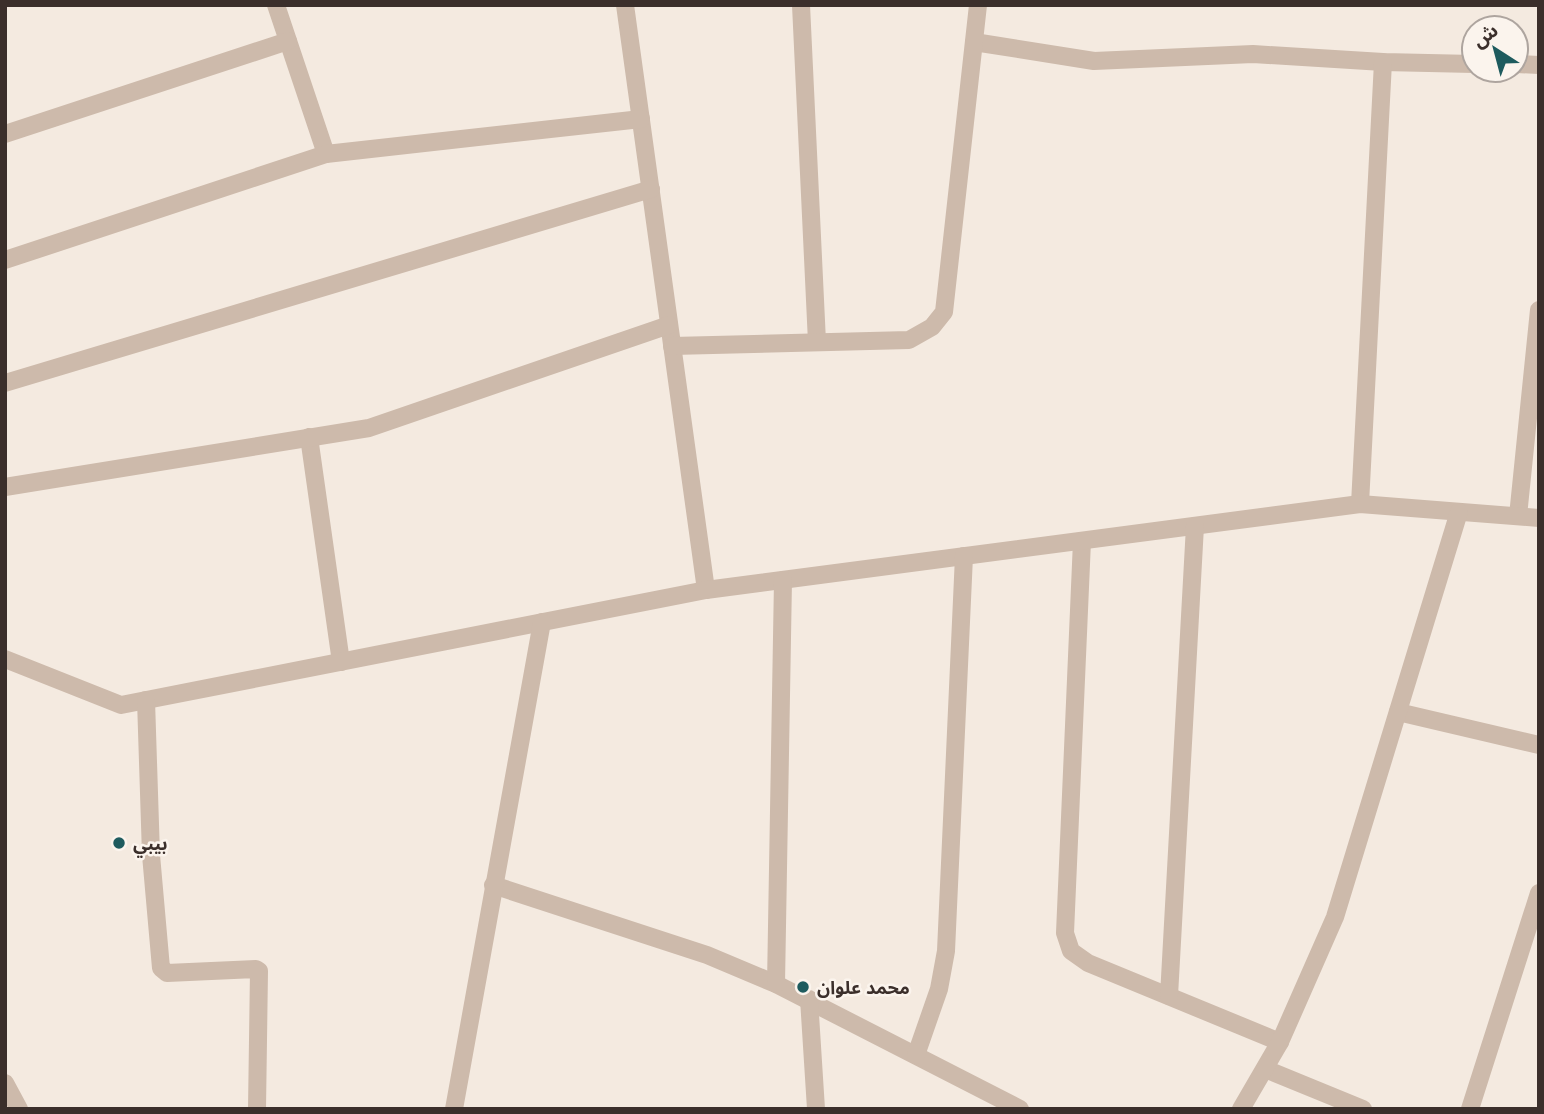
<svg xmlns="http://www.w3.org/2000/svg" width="1544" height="1114" font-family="Quicksand,'Noto Sans Arabic',sans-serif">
	<rect width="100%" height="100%" fill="#f4eae0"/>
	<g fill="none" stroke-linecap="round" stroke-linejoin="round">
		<g stroke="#cdbaab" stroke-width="18">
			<path d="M276,5L326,154"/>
			<path d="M625,5L706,590"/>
			<path d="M801,5L817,342"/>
			<path d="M974,42L1094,61L1253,54L1383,62L1474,64"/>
			<path d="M1516,64L1539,65"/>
			<path d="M5,134L288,41"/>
			<path d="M5,260L326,154L641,119"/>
			<path d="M672,346L909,340L932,327L944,312L978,5"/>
			<path d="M5,383L651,189"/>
			<path d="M309,437L341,662"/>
			<path d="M5,487L369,428L669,325"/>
			<path d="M1360,504L1383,62"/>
			<path d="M1518,516L1539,310"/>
			<path d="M1082,541L1065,933L1071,951L1088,963L1280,1042"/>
			<path d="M5,659L121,705L706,590L1360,504L1539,518"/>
			<path d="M146,700L151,855L161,968L167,973L256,969L259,971L257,1109"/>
			<path d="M1398,712L1539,745"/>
			<path d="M493,885L707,955L776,984L1020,1109"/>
			<path d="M776,984L783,580"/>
			<path d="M1169,996L1195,526"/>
			<path d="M809,999L816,1109"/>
			<path d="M916,1055L939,989L946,951L964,556"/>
			<path d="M1265,1069L1363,1109"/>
			<path d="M5,1083L19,1109"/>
			<path d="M454,1109L542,622"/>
			<path d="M1241,1109L1280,1042L1335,917L1459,512"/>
			<path d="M1470,1109L1539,893"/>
		</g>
	</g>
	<g fill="#1e5b5e" stroke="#fbf4ed" stroke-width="2.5">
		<circle cx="119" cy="843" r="7"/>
		<circle cx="803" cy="987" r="7"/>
	</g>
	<g text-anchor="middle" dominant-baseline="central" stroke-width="5" stroke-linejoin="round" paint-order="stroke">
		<g font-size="18" font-weight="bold" fill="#3b2f2b" stroke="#fbf4ed" text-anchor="start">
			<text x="133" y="843">بيبي</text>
			<text x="817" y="987">محمد علوان</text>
		</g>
	</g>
	<rect width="1544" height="1114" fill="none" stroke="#3b2f2b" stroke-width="14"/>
	<g transform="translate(1495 49) rotate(324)"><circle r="33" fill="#fbf4ed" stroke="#aea59f" stroke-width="2"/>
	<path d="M0-5L12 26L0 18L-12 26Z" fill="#1e5b5e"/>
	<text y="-10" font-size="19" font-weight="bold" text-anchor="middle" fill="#3b2f2b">ش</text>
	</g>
</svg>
